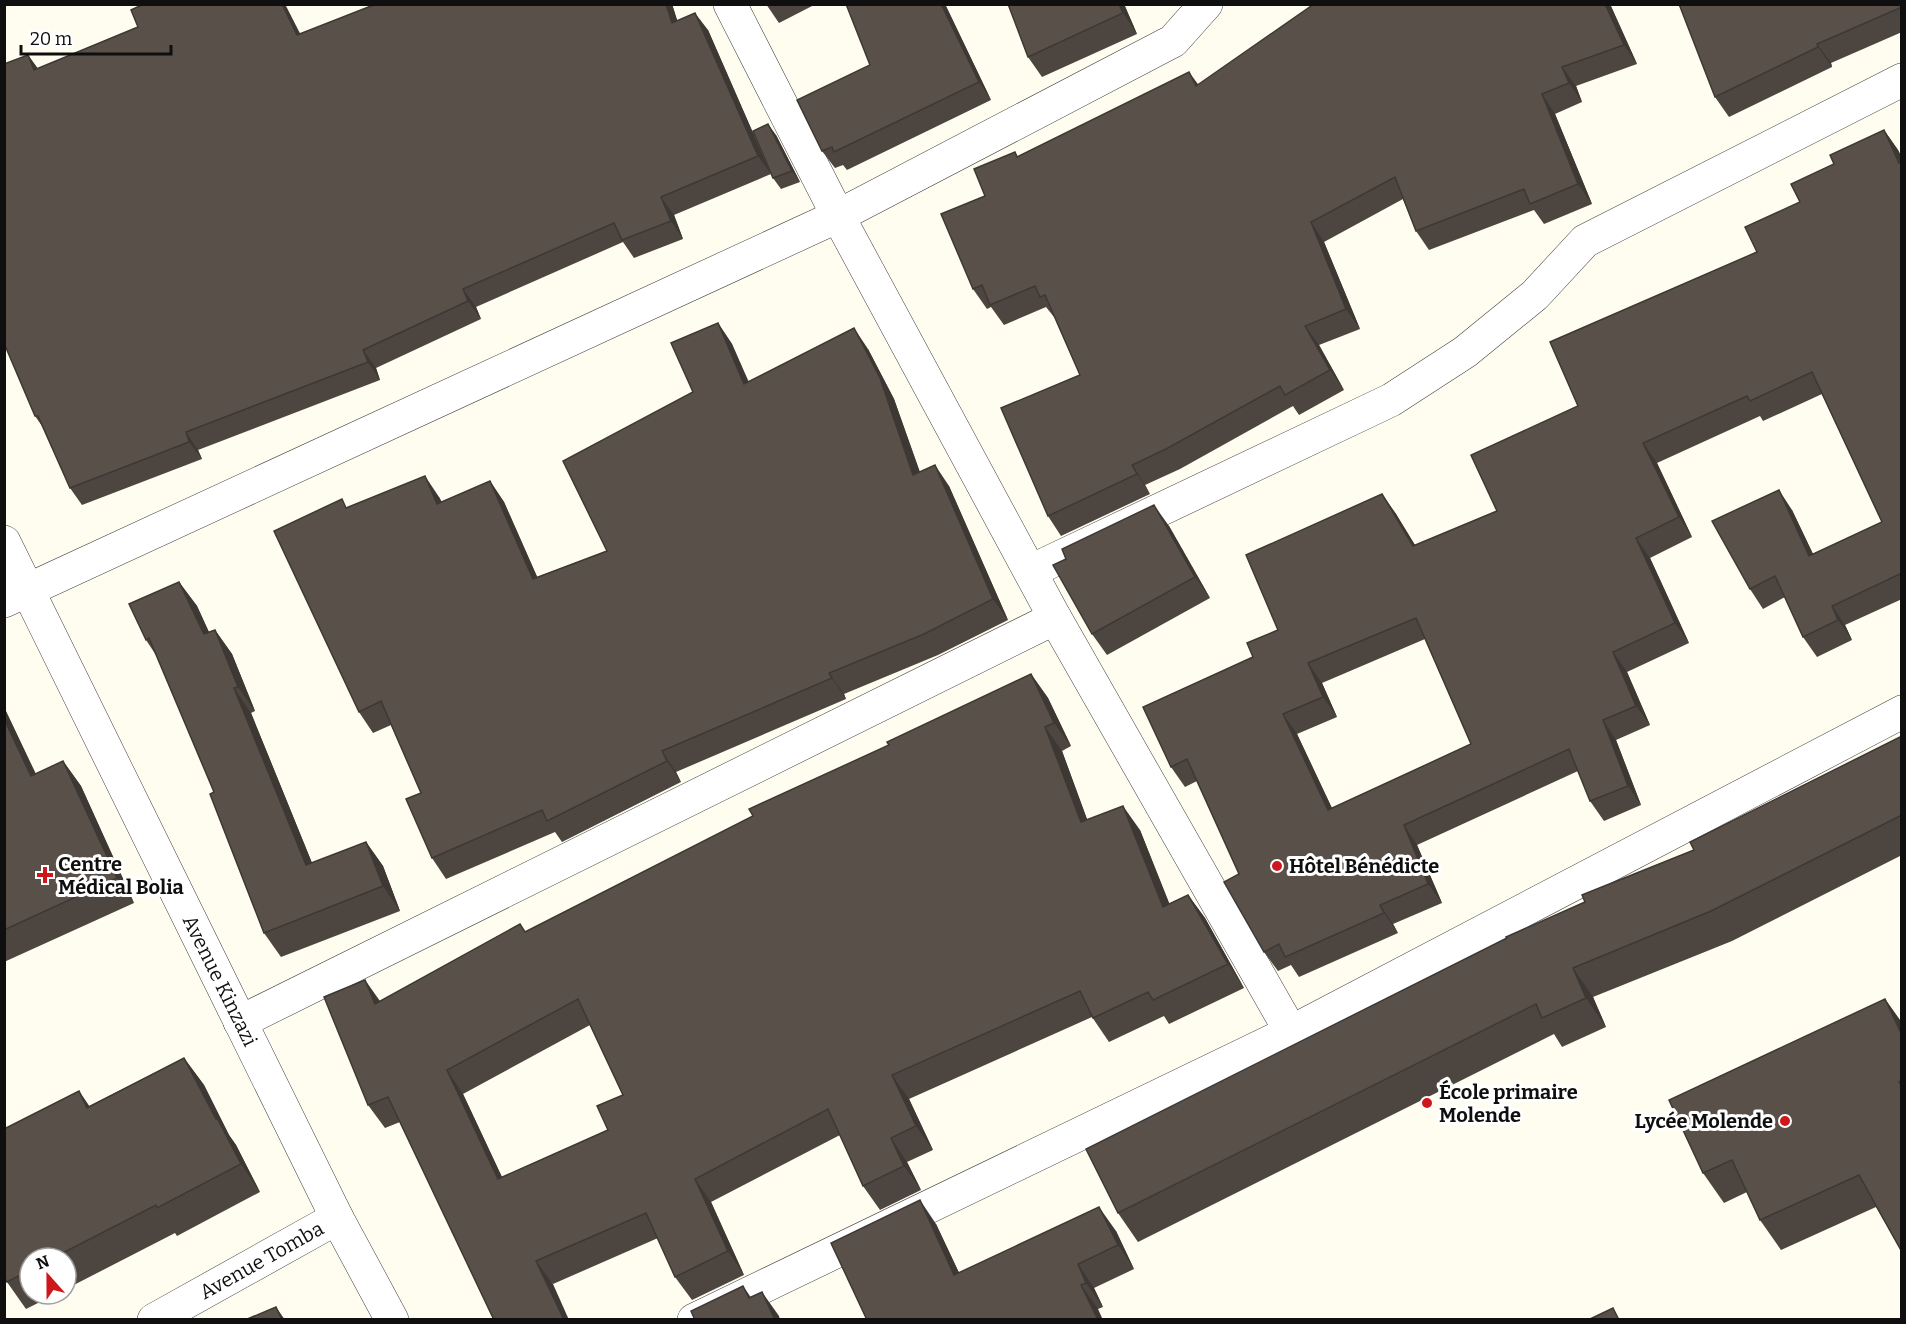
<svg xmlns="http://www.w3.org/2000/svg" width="1906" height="1324" font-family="Bitter,serif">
	<rect width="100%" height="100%" fill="#fffcf0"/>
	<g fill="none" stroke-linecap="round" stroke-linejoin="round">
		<g stroke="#424242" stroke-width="34">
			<g id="street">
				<path d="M730,4L838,216L1055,618L1291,1032"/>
				<path id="s1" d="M4,542L337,1218L392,1320"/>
				<path d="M1031,571L1391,400L1465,352L1535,295L1585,241L1902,80"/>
				<path d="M4,601L838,216L1173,41L1206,4"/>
				<path d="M240,1022L1055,618"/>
				<path id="s2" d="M154,1320L337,1218"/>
				<path d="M694,1320L1291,1032L1902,712"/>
			</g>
		</g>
		<use href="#street" stroke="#fff" stroke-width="33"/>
	</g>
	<g fill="#4d4540" fill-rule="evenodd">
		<path d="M376,4H672L677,21L708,30L771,174L674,215L683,239L634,258L623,242L476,307L481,319L376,368L380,380L198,450L202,459L82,505L70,488L42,426L35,416L28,55L38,69L300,34Z"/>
		<path d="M766,4H816L779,23Z"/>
		<path d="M945,4L991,100L847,170L843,165L835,168L822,151L870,65Z"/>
		<path d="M1124,4L1137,34L1042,77L1028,57Z"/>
		<path d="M1610,4L1637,64L1576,86L1582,102L1555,114L1592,204L1544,224L1534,210L1429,250L1416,231L1403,199L1324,242L1360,329L1319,345L1344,390L1299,415L1293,406L1180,469L1145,485L1150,494L1061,536L1048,516L1080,375L1054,316V317L1046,307L1004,325L991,307L987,309L973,289L985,196L1015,152L1018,157L1198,84Z"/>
		<path d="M1679,4H1902V32L1831,63L1832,67L1729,117L1715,97Z"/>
		<path d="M1884,130L1898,150L1902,158V599L1845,625L1852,640L1817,657L1803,637L1785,597L1763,609L1750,589L1792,510L1813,554L1882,522L1822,394L1763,421L1760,416L1657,463L1692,537L1650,558L1689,643L1627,672L1650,725L1616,740L1641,805L1604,821L1590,801L1578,771L1417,845L1442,903L1393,924L1398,933L1299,977L1291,965L1278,971L1264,952L1239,874L1197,781L1185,787L1171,767L1253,657L1278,630L1382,494L1396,514L1415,545L1497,511L1578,406L1757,252L1834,164ZM1425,639L1471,744L1332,808L1297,734L1337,717L1322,683Z"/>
		<path d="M776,135L800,182L781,189L773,178Z"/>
		<path d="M718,323L732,344L748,382L868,349L894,399L920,472L949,486L1008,620L938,655L844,694L846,699L676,772L681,782L562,842L555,832L446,879L432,858L421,793L391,725L373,733L359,712L348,507L439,497L442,502L490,481L504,502L537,577L607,551L693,392Z"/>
		<path d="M1169,526L1210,598L1107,655L1092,634Z"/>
		<path d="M179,582L197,606L209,632L215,630L232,654L255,711L251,713L312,863L366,842L383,866L400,911L281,957L264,933L214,792L156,655L146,640Z"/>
		<path d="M1031,674L1048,698L1071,746L1062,751L1087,820L1140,830L1169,904L1188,895L1205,918L1244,988L1169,1024L1164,1016L1109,1042L1092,1017L909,1099L933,1150L907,1162L921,1190L880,1210L863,1186L840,1135L711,1202L744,1275L692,1300L675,1277L658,1238L553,1284L400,1122L385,1128L368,1105L365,980L380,1001L520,924L525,932L753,816L889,745ZM590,1025L623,1095L608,1130L502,1177L463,1094Z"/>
		<path d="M4,707L36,774L63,761L81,786L134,903L4,962Z"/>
		<path d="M1902,736V855L1732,941L1593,997L1606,1027L1562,1047L1554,1034L1138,1242L1118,1213L1585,902L1694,850Z"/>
		<path d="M1885,999L1902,1023V1252L1876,1207L1781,1250L1760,1220L1747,1192L1724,1203L1703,1173Z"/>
		<path d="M184,1058L204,1085L229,1135L236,1145L260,1192L177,1236L175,1233L66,1289V1258H30V1294H56L26,1309L7,1282L79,1091L89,1106Z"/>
		<path d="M936,1224L959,1273L1116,1231L1134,1269L1094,1288L1103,1307L1098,1309L867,1320Z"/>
	</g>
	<g fill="#3e3834">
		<path d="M282,4H285L310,53L297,35Z"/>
		<path d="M666,4H672L684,41L672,23Z"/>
		<path d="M941,4H945L991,100L979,82Z"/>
		<path d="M1119,4H1124L1137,34L1123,13Z"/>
		<path d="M1605,4H1610L1637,64L1624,45Z"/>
		<path d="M695,13L708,30L771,174L758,156Z"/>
		<path d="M1817,44L1831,63L1832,67L1818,47Z"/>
		<path d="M28,55L41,73L34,70Z"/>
		<path d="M1562,67L1576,86L1582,102L1569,83Z"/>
		<path d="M1189,72L1203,91L1196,86Z"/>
		<path d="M1542,94L1555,114L1592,204L1578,184Z"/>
		<path d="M768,124L776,135L800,182L792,171Z"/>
		<path d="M1884,130L1898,150L1902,158V167Z"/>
		<path d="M661,197L674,215L683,239L671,221Z"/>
		<path d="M1311,222L1324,242L1360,329L1346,309Z"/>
		<path d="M463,289L476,307L481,319L468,301Z"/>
		<path d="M718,323L732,344L759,405L744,384Z"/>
		<path d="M1305,326L1319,345L1344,390L1330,370Z"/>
		<path d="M854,328L868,349L894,399L928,496L913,475Z"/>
		<path d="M363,350L376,368L380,380L368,362Z"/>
		<path d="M186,432L198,450L202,459L189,442Z"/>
		<path d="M1643,443L1657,463L1692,537L1679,517Z"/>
		<path d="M935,465L949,486L1008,620L993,599Z"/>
		<path d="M1132,465L1145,485L1150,494L1137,474Z"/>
		<path d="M425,476L439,497L451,525L437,504Z"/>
		<path d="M490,481L504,502L547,599L533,579Z"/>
		<path d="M1779,490L1792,510L1823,575L1809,556Z"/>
		<path d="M1382,494L1396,514L1427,565L1413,546Z"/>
		<path d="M1154,505L1169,526L1210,598L1195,577Z"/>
		<path d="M1636,538L1650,558L1689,643L1675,623Z"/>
		<path d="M179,582L197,606L221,659L204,634Z"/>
		<path d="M1832,606L1845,625L1852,640L1838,620Z"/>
		<path d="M215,630L232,654L255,711L238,687Z"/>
		<path d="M1613,652L1627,672L1650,725L1636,706Z"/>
		<path d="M1308,663L1322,683L1337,717L1323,697Z"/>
		<path d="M829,673L844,694L846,699L832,678Z"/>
		<path d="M1031,674L1048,698L1071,746L1054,723Z"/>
		<path d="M234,688L251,713L323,890L306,865Z"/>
		<path d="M4,707L48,801L31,776L4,719Z"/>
		<path d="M1283,714L1297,734L1342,830L1328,810Z"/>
		<path d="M1603,720L1616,740L1641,805L1628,786Z"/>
		<path d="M1045,727L1062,751L1097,846L1081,822Z"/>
		<path d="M662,751L676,772L681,782L667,761Z"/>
		<path d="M63,761L81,786L134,903L117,878Z"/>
		<path d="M1123,806L1140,830L1180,930L1163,907Z"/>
		<path d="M1404,825L1417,845L1442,903L1428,884Z"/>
		<path d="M366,842L383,866L400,911L383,886Z"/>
		<path d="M1188,895L1205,918L1244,988L1228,964Z"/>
		<path d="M1380,905L1393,924L1398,933L1384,913Z"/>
		<path d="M1573,968L1593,997L1606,1027L1586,998Z"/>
		<path d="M365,980L381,1004H375Z"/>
		<path d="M1885,999L1902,1023V1035Z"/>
		<path d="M184,1058L204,1085L229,1135L236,1145L260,1192L241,1164L216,1119Z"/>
		<path d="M447,1070L463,1094L514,1203L498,1179Z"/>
		<path d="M892,1075L909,1099L933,1150L916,1126Z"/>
		<path d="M79,1091L98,1119L87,1108Z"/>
		<path d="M891,1138L907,1162L921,1190L904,1166Z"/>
		<path d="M695,1179L711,1202L744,1275L728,1251Z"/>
		<path d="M920,1200L936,1224L971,1298L954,1275Z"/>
		<path d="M1099,1207L1116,1231L1134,1269L1118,1245Z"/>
		<path d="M536,1261L553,1284L569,1320H564Z"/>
		<path d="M1078,1264L1094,1288L1103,1307L1086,1283Z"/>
		<path d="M1081,1285L1098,1309L1103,1320H1098Z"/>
		<path d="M743,1286L759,1309L749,1298Z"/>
		<path d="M762,1292L779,1316L780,1320H775Z"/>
		<path d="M276,1307L285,1320H282Z"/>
	</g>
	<g fill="#59504a" stroke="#3e3834" stroke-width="1.5" fill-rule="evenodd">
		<path d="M144,4H282L297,35L376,4H666L672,23L695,13L758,156L661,197L671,221L622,240L614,223L463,289L468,301L363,350L368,362L186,432L189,442L70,488L38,416H35L4,343V64L28,55L34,70L138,27L131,10Z"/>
		<path d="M846,4H941L979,82L834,152L832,147L822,151L797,100L870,65Z"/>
		<path d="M1008,4H1119L1123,13L1028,57Z"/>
		<path d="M1314,4H1605L1624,45L1562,67L1569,83L1542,94L1578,184L1530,204L1524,189L1416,231L1395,177L1311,222L1346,309L1305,326L1330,370L1285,395L1280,386L1166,449L1132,465L1137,474L1048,516L1001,408L1080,375L1045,295L1040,297L1035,286L990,305L982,285L973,289L941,214L985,196L974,169L1015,152L1017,157L1189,72L1196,86Z"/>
		<path d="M1679,4H1902V7L1817,44L1818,47L1715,97Z"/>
		<path d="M768,124L792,171L773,178L753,131Z"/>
		<path d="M1884,130L1899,163L1902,162V573L1832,606L1838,620L1803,637L1775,576L1750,589L1712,521L1779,490L1809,556L1882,522L1812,372L1750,401L1747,396L1643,443L1679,517L1636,538L1675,623L1613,652L1636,706L1603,720L1628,786L1590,801L1569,749L1404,825L1428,884L1380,905L1384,913L1285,957L1279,944L1264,952L1224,882L1239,874L1187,759L1171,767L1143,707L1253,657L1247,643L1278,630L1246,555L1382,494L1413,546L1497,511L1471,455L1578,406L1550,342L1757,252L1745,227L1800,202L1791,184L1834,164L1830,155ZM1416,618L1471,744L1328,810L1283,714L1323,697L1308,663Z"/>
		<path d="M718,323L744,384L854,328L880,378L913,475L935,465L993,599L924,634L829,673L832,678L662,751L667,761L547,821L542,810L432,858L406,799L421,793L381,701L359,712L274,531L342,499L346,508L425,476L437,504L490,481L533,579L607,551L563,461L693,392L671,343Z"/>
		<path d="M1154,505L1195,577L1092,634L1053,565L1066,559L1062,549Z"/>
		<path d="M179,582L204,634L215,630L238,687L234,688L306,865L366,842L383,886L264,933L210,794L214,792L149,638L146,640L129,604Z"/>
		<path d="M1031,674L1054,723L1045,727L1081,822L1123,806L1163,907L1188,895L1228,964L1153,1000L1148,992L1093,1018L1080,991L892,1075L916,1126L891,1138L904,1166L863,1186L828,1109L695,1179L728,1251L675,1277L646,1213L536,1261L564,1320H494L388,1097L368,1105L324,997L365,980L375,1004L520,924L525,932L753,816L749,809L889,745L887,742ZM578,999L623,1095L597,1106L608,1130L498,1179L447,1070Z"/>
		<path d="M4,719L31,776L63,761L117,878L4,930Z"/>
		<path d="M1902,736V815L1711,911L1573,968L1586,998L1542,1018L1536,1004L1118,1213L1086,1149L1507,938L1506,937L1585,902L1582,895L1694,850L1690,842Z"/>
		<path d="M1885,999L1902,1035V1080L1899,1082L1902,1086V1252L1859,1175L1760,1220L1732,1160L1703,1173L1669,1100Z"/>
		<path d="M184,1058L216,1119L217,1118L241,1164L157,1208L156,1205L53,1258H30V1270L7,1282L4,1277V1129L79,1091L87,1108Z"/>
		<path d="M920,1200L954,1275L1099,1207L1118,1245L1078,1264L1086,1283L1081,1285L1098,1320H867L831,1243Z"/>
		<path d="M743,1286L749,1298L762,1292L775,1320H695L691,1311Z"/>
		<path d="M276,1307L282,1320H245Z"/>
		<path d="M1613,1308L1619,1320H1588Z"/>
	</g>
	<g fill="#ce171d" stroke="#fff" stroke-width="2">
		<circle cx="1277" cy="866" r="6"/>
		<path d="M42 866h6v6h6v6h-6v6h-6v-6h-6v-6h6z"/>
		<circle cx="1427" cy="1103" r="6"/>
		<circle cx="1785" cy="1121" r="6"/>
	</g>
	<g text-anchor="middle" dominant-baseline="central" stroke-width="6" stroke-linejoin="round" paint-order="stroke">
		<g font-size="20" font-weight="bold" fill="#0f0f0f" stroke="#fff" text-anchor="start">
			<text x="58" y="864">Centre<tspan x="58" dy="23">Médical Bolia</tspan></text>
			<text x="1289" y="866">Hôtel Bénédicte</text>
			<text x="1439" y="1092">École primaire<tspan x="1439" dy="23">Molende</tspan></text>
			<text x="1773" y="1121" text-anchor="end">Lycée Molende</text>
		</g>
		<g font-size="20" fill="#0f0f0f" stroke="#fff">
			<text stroke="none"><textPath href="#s1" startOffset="489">Avenue Kinzazi</textPath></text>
			<text stroke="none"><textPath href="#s2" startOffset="123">Avenue Tomba</textPath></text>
		</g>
	</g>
	<rect width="1906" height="1324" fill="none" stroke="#0f0f0f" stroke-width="12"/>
	<g transform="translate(48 1276) rotate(339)"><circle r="28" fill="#ffffff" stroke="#9f9f9f" stroke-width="1.5"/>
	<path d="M0-4.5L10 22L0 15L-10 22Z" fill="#ce171d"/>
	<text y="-9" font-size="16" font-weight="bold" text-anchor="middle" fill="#0f0f0f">N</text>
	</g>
	<path d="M21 45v9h150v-9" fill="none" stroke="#0f0f0f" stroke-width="3"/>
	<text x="30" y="45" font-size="18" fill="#0f0f0f" stroke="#ffffff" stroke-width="4.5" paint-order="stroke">20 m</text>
</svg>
